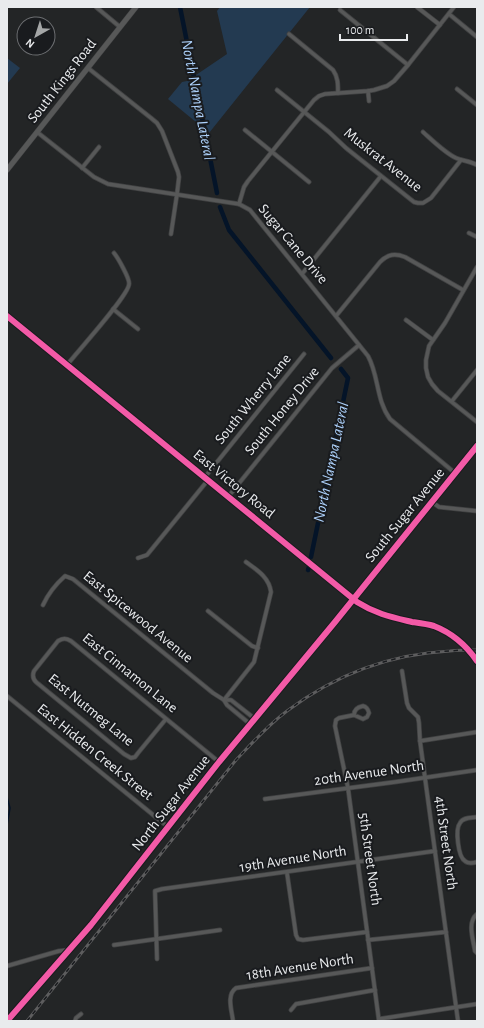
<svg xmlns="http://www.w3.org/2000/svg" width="484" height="1028" font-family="'Alegreya Sans',sans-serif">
	<rect width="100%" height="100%" fill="#232526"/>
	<g fill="#233a51">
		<path d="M220,7H310L209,133L208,132L196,75L227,54L217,11Z"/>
		<path d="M7,58L20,68L7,84Z"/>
		<path d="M192,80L202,127L168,99L182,82Z"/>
	</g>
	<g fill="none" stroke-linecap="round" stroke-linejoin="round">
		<path stroke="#041428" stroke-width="1.5" d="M7,797L10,808L7,825"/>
		<g stroke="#041428" stroke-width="4.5">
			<path d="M180,7L217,193"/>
			<path d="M220,207L229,230L331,358"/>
			<path d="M311,557L348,378L341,369"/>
			<path d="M308,570L309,567"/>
		</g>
		<g stroke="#414243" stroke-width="5">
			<g id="street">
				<path d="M96,7L120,27"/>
				<path d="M417,7L440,25"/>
				<path d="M340,10L408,65"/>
				<path d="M449,14L477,37"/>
				<path d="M289,34L333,70C338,77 338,84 338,93"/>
				<path d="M88,68L151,118L157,123L162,131L178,172L179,177L177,194L171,234"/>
				<path d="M457,89L477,105"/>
				<path d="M277,90L329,132L346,148L414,202L418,203H423L431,198L461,160"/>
				<path d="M368,91L369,101"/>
				<path d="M245,130L309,182"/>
				<path d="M37,132L94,177L108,184L239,204L250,210L368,356C379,376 376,400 390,419L455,473"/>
				<path d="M423,132C432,140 445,153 456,158C463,161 470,161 477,165"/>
				<path d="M82,168L99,147"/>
				<path d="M239,204L244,187L248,181L314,100L319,96L325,94L368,91L374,90L387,86L394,81L408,65L454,7"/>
				<path d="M469,233L477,237"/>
				<path d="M477,267L445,323L429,346L426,360V368L428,377L432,384L438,391L477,422"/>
				<path d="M302,274L381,176"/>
				<path d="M113,309L138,329"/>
				<path d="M336,316L380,262C388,254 395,253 405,257L463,290"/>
				<path d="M406,320L433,340"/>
				<path d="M67,365C77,352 129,295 129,284C130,279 118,258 114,253"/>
				<path d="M452,401L477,370"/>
				<path d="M205,477L304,354"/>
				<path d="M228,497L332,368L359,345"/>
				<path d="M432,502L439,507L477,511"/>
				<path d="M138,558L147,555L208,480"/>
				<path d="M43,605C48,594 56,584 65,576L73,579L213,693L224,700H231L255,719"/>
				<path d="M208,611L252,646L258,648"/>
				<path d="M402,671L407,703L409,708L418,717L419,723L420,741L458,1021"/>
				<path d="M7,696L168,827"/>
				<path d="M224,700L254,662L271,592C269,577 257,570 246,562"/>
				<path d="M224,700L227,705L250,724"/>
				<path d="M363,706C367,707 368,709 369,713L367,717L363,719L354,715C354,709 358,707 363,706Z"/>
				<path d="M354,715L339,718L336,720L335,726L348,788L379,1021"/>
				<path d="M166,719L138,753L135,757L131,758L124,754L36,682C33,679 32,676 34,671L58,641C63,638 66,638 71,641L219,762"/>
				<path d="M420,741L477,732"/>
				<path d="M265,799L395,782L477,770"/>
				<path d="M477,817C471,818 463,817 460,823C455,829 458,857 465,861C468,864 473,863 477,862"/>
				<path d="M287,873L296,935L298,939L303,940L367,932"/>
				<path d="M477,914C467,922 473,939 475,951L477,953"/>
				<path d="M368,940L446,932"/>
				<path d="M114,945L220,930"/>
				<path d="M157,959L155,891L162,889L435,851"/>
				<path d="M7,966L59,951L69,950"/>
				<path d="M291,1010L296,1004L375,990"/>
				<path d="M379,1019L477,1004"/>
				<path d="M75,1021L76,1018L81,1014"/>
				<path d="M233,1021C232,1011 226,995 236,988L372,968"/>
			</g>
		</g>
		<g stroke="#414243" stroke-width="6">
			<g id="secondary">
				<path d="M7,170L136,7"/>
				<path d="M7,316L357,602C376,614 391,617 412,622C419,623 427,624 434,626C452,633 466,645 477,661"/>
				<path d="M7,1021L91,925L219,762L335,622L477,446"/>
			</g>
		</g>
		<use href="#street" stroke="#575858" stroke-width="3.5"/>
		<use href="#secondary" stroke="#575858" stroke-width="5"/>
		<g stroke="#5d5d5e" stroke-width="3">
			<path id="rail" d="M27,1021L236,760C252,743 268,725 287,711C335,675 389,654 450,651C459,650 468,650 477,650"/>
		</g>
		<use href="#rail" stroke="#191b1e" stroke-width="1.5" stroke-dasharray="4.5" stroke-linecap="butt"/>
		<g stroke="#191b1e" stroke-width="8">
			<g id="cycleway">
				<path d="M7,316L357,602C376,614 391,617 412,622C419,623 427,624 434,626C452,633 466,645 477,661"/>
				<path d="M7,1021L91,925L219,762L335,622L477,446"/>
			</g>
		</g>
		<use href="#cycleway" stroke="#f35aa7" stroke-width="6"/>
	</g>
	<g text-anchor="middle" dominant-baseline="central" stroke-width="4" stroke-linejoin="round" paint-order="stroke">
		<g font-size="15" fill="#e9ebed" stroke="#191b1e">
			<text transform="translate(62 81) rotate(-52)">South Kings Road</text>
			<text transform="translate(383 160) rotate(38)">Muskrat Avenue</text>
			<text transform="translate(293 244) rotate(50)">Sugar Cane Drive</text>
			<text transform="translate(253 399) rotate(-51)">South Wherry Lane</text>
			<text transform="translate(282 411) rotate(-51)">South Honey Drive</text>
			<text transform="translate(234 484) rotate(39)">East Victory Road</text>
			<text transform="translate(405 515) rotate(-51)">South Sugar Avenue</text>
			<text transform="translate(138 617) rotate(39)">East Spicewood Avenue</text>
			<text transform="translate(130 673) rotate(39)">East Cinnamon Lane</text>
			<text transform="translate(91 710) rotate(39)">East Nutmeg Lane</text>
			<text transform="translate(95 752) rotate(39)">East Hidden Creek Street</text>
			<text transform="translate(369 773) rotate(-8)">20th Avenue North</text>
			<text transform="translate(171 803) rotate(-52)">North Sugar Avenue</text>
			<text transform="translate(446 843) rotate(82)">4th Street North</text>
			<text transform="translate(293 859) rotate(-9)">19th Avenue North</text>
			<text transform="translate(370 859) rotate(82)">5th Street North</text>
			<text transform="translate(300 967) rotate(-9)">18th Avenue North</text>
		</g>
		<g font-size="16" font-style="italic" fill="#add1fb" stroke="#191b1e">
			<text transform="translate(198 100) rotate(79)">North Nampa Lateral</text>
			<text transform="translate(331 462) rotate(-78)">North Nampa Lateral</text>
		</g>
	</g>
	<rect width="484" height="1028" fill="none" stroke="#e9ebed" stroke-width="16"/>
	<g transform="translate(36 36) rotate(219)"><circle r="19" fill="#191b1e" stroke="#6c6e71"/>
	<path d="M0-3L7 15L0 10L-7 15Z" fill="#a4a6a7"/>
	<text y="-6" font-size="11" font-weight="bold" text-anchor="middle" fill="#e9ebed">N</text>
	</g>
	<path d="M340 34v6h67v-6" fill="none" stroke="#e9ebed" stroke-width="2"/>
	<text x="346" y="34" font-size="12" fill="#e9ebed" stroke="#191b1e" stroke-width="3" paint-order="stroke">100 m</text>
</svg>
